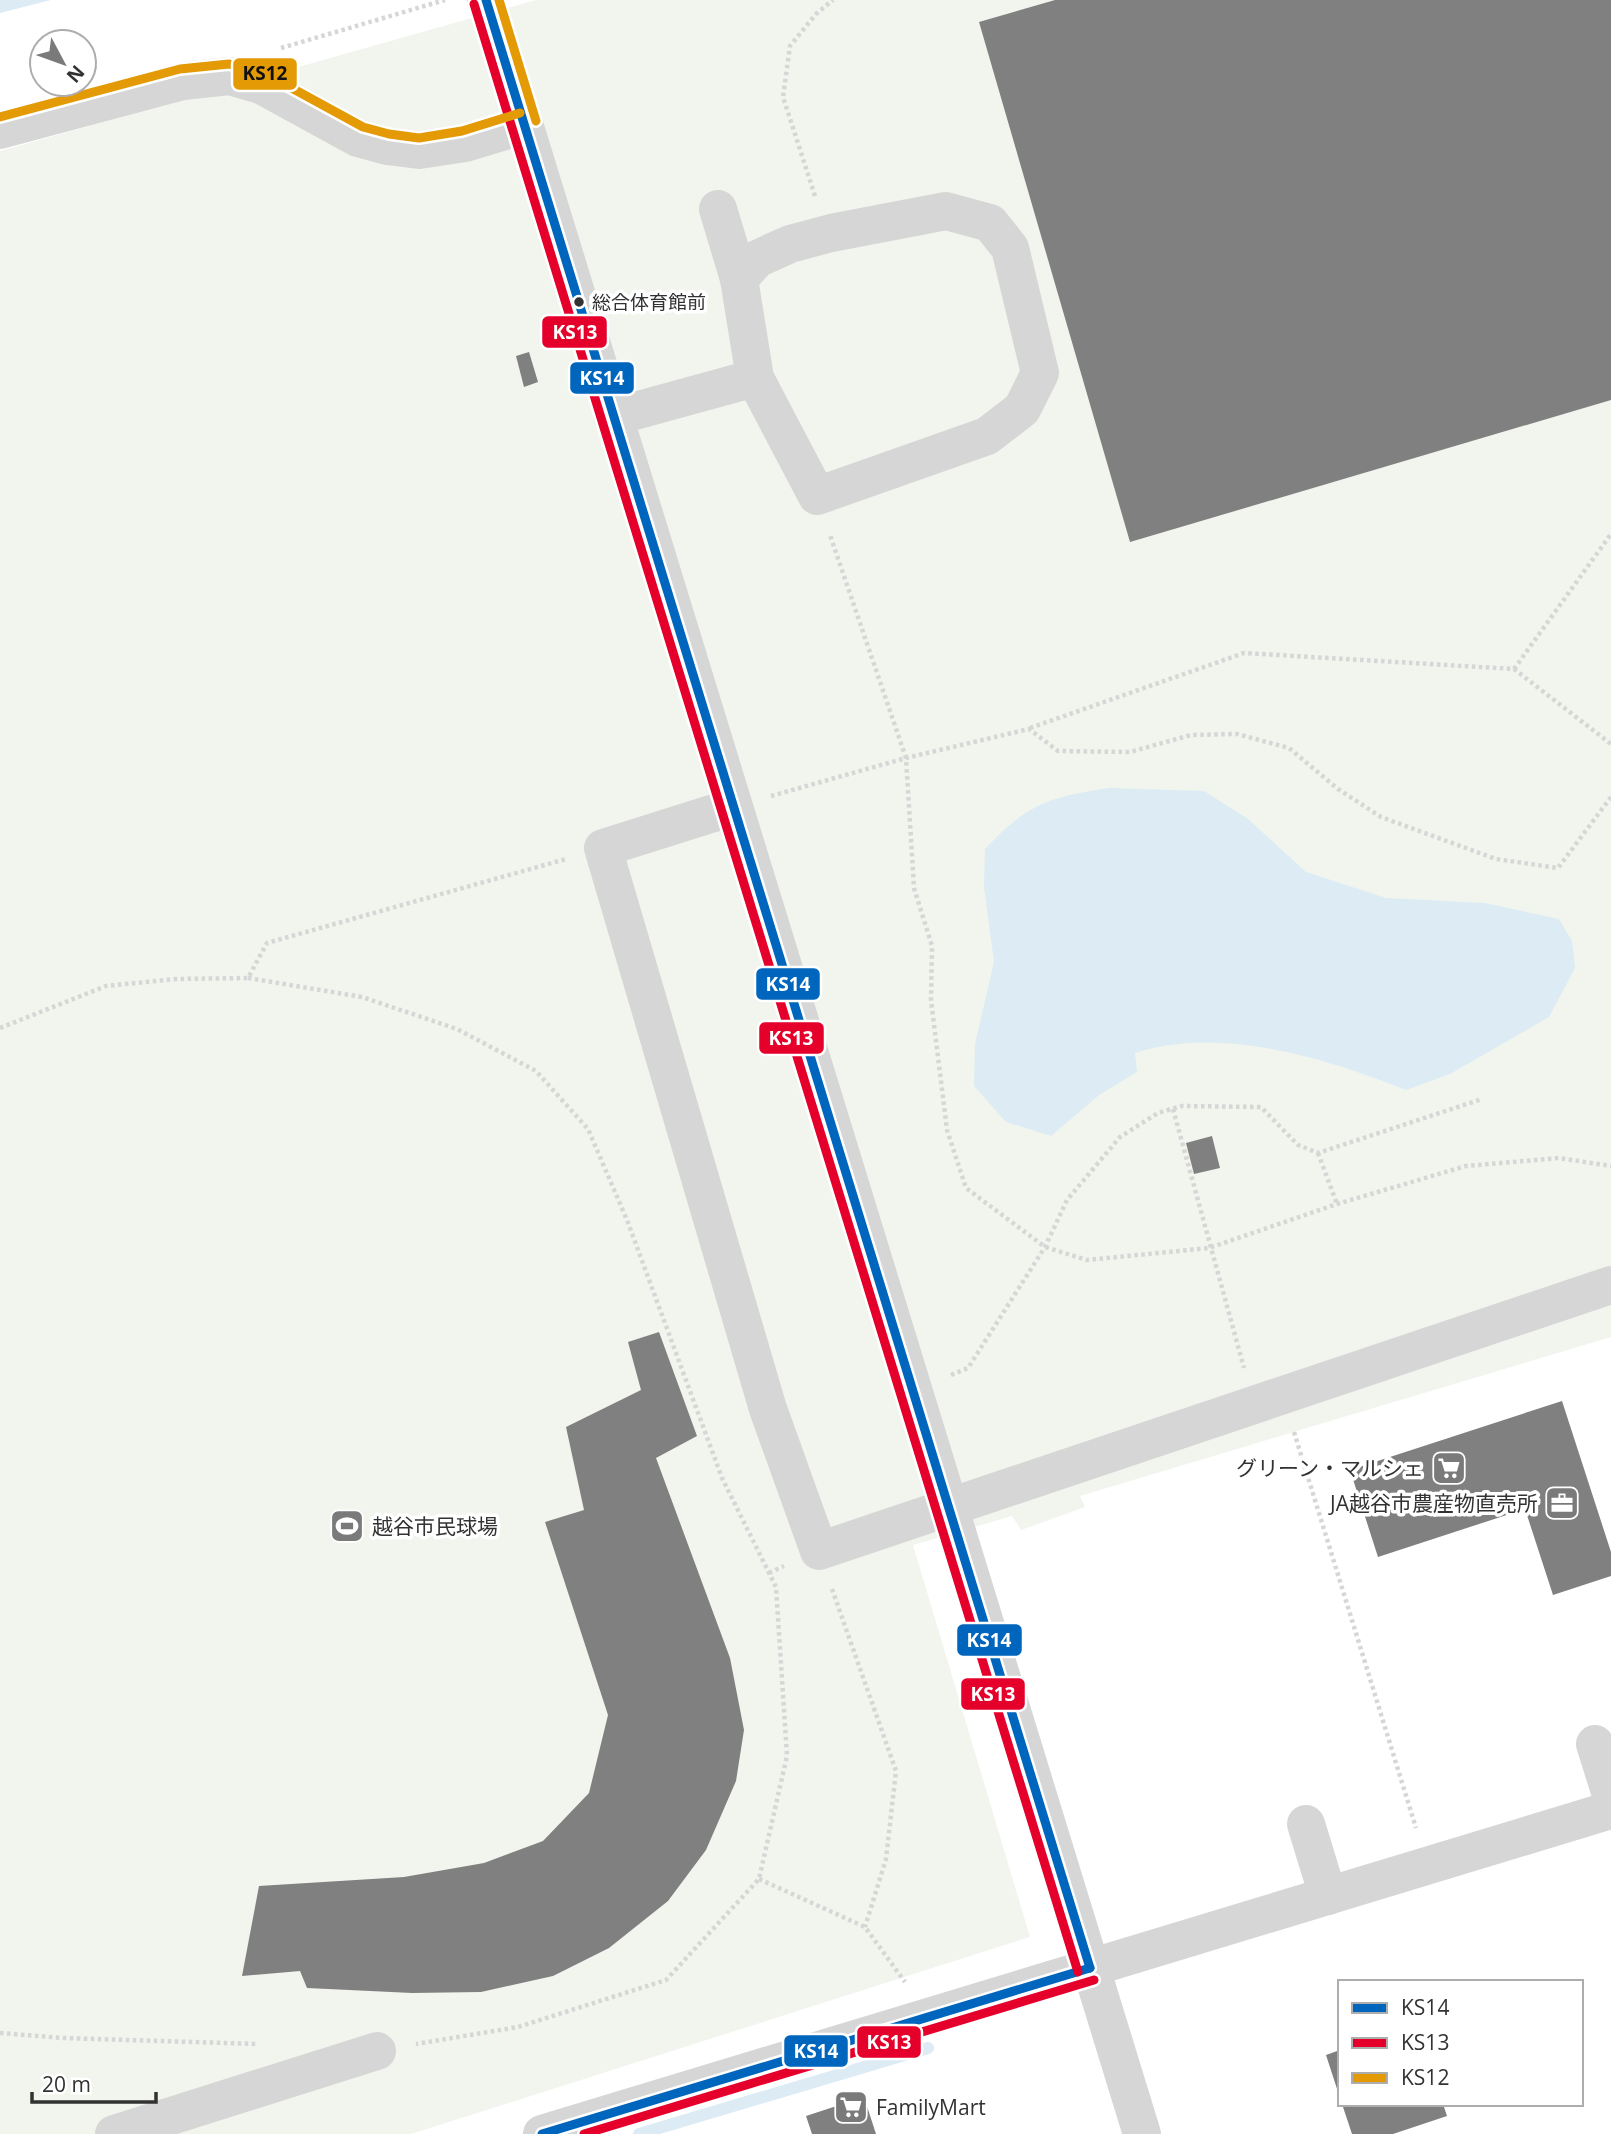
<svg xmlns="http://www.w3.org/2000/svg" width="1611" height="2134" font-family="'Open Sans','Noto Sans JP',sans-serif">
	<rect width="100%" height="100%" fill="#fff"/>
	<path fill="#f1f5ed" d="M536,0H1611V1337L1080,1496L1085,1507L1021,1530L1012,1516L913,1545L1030,1937L411,2134H0V151Z"/>
	<g fill="#dcebf4">
		<path d="M0,0H51L0,13Z"/>
		<path d="M1109,788L1204,791L1248,819L1306,872L1386,898L1485,903L1559,919L1572,941L1575,968L1549,1017L1450,1074L1406,1090C1326,1058 1219,1025 1135,1053L1137,1072L1099,1095L1051,1136L1006,1122L974,1086L975,1044L994,962L984,887L985,849C1027,804 1049,797 1109,788Z"/>
	</g>
	<g fill="none" stroke-linecap="round" stroke-linejoin="round">
		<path stroke="#dcebf4" stroke-width="12" d="M639,2134L928,2048"/>
	</g>
	<g fill="#808080">
		<path d="M1055,0H1611V400L1130,542L979,22Z"/>
		<path d="M529,352L538,382L524,387L516,356Z"/>
		<path d="M1212,1136L1220,1168L1194,1174L1186,1143Z"/>
		<path d="M659,1332L697,1436L656,1458L730,1658L744,1730L736,1781L706,1850L668,1901L609,1948L553,1976L481,1992L412,1993L307,1988L300,1971L242,1976L259,1886L404,1877L484,1863L543,1841L589,1793L608,1715L545,1522L584,1510L566,1427L641,1390L628,1342Z"/>
		<path d="M1562,1401L1611,1552V1576L1553,1595L1525,1509L1378,1557L1350,1470Z"/>
		<path d="M1340,2050V2094L1339,2095L1326,2055Z"/>
		<path d="M864,2097L876,2134H812L806,2116Z"/>
		<path d="M1342,2104H1443L1447,2116L1393,2134H1352Z"/>
	</g>
	<g fill="none" stroke-linecap="round" stroke-linejoin="round">
		<g stroke="#d6d6d6" stroke-width="4.5" stroke-dasharray="3.5 3.5" stroke-linecap="butt">
			<path d="M281,48L445,0"/>
			<path d="M815,196L783,97L790,46L816,14L833,0"/>
			<path d="M1514,669L1611,534"/>
			<path d="M1030,728L1244,653L1514,669L1611,744"/>
			<path d="M771,796L906,758L830,535"/>
			<path d="M1611,797L1558,868L1496,859L1381,817L1338,789L1289,748L1237,734L1191,735L1130,752L1058,751L1029,729L906,758L914,888L932,946L931,1000L947,1130L966,1188L1045,1247L1087,1260L1209,1248L1337,1204L1466,1166L1559,1158L1611,1166"/>
			<path d="M248,978L362,997L457,1029L536,1071L588,1129L627,1220L722,1478L776,1587L787,1756L759,1879L666,1980L518,2027L416,2044"/>
			<path d="M0,1028L106,986L176,979L248,978L267,943L566,859"/>
			<path d="M1173,1109L1244,1368"/>
			<path d="M1318,1153L1337,1204"/>
			<path d="M951,1375L968,1368L1045,1247L1067,1200L1120,1137L1158,1113L1182,1106L1261,1107L1298,1145L1318,1153L1482,1099"/>
			<path d="M1294,1432L1416,1828"/>
			<path d="M769,1573L784,1566"/>
			<path d="M832,1589L896,1771L886,1859L865,1927"/>
			<path d="M759,1879L865,1927L905,1982"/>
			<path d="M0,2033L63,2038L258,2044"/>
		</g>
		<g stroke="#d6d6d6" stroke-width="38">
			<path d="M486,0L1142,2134"/>
			<path d="M0,130L183,81L229,76L261,85L358,138L387,146L419,150L465,143L524,125"/>
			<path d="M718,209L739,279"/>
			<path d="M613,417L755,378L739,279L757,259L790,244L831,233L946,211L990,223L1010,248L1040,373L1022,409L987,436L817,496L755,378"/>
			<path d="M733,807L603,848L768,1409L819,1551L1611,1285"/>
			<path d="M1595,1744L1611,1795"/>
			<path d="M1306,1824L1328,1896"/>
			<path d="M114,2134L377,2051"/>
			<path d="M542,2134L1611,1810"/>
		</g>
		<g stroke="#fff" stroke-width="14">
			<g id="bus-1">
				<path d="M486,0L1090,1968"/>
				<path d="M542,2134L1090,1968"/>
			</g>
		</g>
		<g stroke="#fff" stroke-width="14">
			<g id="bus-2">
				<path d="M474,4L1078,1972"/>
				<path d="M584,2134L1094,1980"/>
			</g>
		</g>
		<g stroke="#fff" stroke-width="14">
			<g id="bus-3">
				<path d="M499,0L536,121"/>
				<path d="M0,117L180,69L229,64L266,74L363,127L389,134L419,138L462,131L520,113"/>
			</g>
		</g>
		<use href="#bus-1" stroke="#0065bd" stroke-width="9"/>
		<use href="#bus-2" stroke="#e4002b" stroke-width="9"/>
		<use href="#bus-3" stroke="#e39a05" stroke-width="9"/>
	</g>
	<defs>
		<g id="supermarket-square" transform="scale(1.75)"><rect x="-9" y="-9" width="18" height="18" rx="4" fill="#7a7a7a" stroke="#fff"/><path d="M-6-5.5h2.5l.6 2H6L4.5 2H-2.5L-4.4-4H-6ZM-1.5 3.2a1.3 1.3 0 1 0 .1 0ZM3 3.2a1.3 1.3 0 1 0 .1 0Z" fill="#fff"/></g>
		<g id="office-square" transform="scale(1.75)"><rect x="-9" y="-9" width="18" height="18" rx="4" fill="#7a7a7a" stroke="#fff"/><path d="M-6-3h4V-5.5h4V-3h4V5H-6ZM-1-4.5V-3h2v-1.5ZM-6 0V1H6V0Z" fill="#fff"/></g>
		<g id="stadium-square" transform="scale(1.75)"><rect x="-9" y="-9" width="18" height="18" rx="4" fill="#7a7a7a" stroke="#fff"/><path d="M0-5a6.5 5 0 1 0 0 10a6.5 5 0 1 0 0-10ZM-3.5-1.8h7v3.6h-7Z" fill="#fff"/></g>
	</defs>
	<g fill-rule="evenodd">
		<use href="#supermarket-square" x="1449" y="1468"/>
		<use href="#office-square" x="1562" y="1503"/>
		<use href="#stadium-square" x="347" y="1526"/>
		<use href="#supermarket-square" x="851" y="2107"/>
	</g>
	<circle fill="#323232" stroke="#fff" stroke-width="2.5" cx="579" cy="302" r="6"/>
	<g text-anchor="middle" dominant-baseline="central" stroke-width="7" stroke-linejoin="round" paint-order="stroke">
		<g font-size="19" fill="#323232" stroke="#fff" text-anchor="start">
			<text x="592" y="302">総合体育館前</text>
		</g>
		<g font-size="21" fill="#323232" stroke="#fff" text-anchor="end">
			<text x="1424" y="1468">グリーン・マルシェ</text>
			<text x="1538" y="1503">JA越谷市農産物直売所</text>
			<text x="372" y="1526" text-anchor="start">越谷市民球場</text>
			<text x="876" y="2107" text-anchor="start">FamilyMart</text>
		</g>
	</g>
	<g stroke="#fff" stroke-width="2.5">
		<rect x="232" y="57" width="66" height="34" rx="7" fill="#e39a05"/>
		<rect x="541" y="315" width="67" height="34" rx="7" fill="#e4002b"/>
		<rect x="569" y="361" width="66" height="34" rx="7" fill="#0065bd"/>
		<rect x="755" y="967" width="66" height="34" rx="7" fill="#0065bd"/>
		<rect x="758" y="1021" width="67" height="34" rx="7" fill="#e4002b"/>
		<rect x="956" y="1623" width="67" height="34" rx="7" fill="#0065bd"/>
		<rect x="960" y="1677" width="66" height="34" rx="7" fill="#e4002b"/>
		<rect x="856" y="2025" width="66" height="34" rx="7" fill="#e4002b"/>
		<rect x="783" y="2034" width="66" height="34" rx="7" fill="#0065bd"/>
	</g>
	<g font-size="19" text-anchor="middle" font-weight="bold" fill="#fff">
		<text x="575" y="339">KS13</text>
		<text x="602" y="385">KS14</text>
		<text x="788" y="991">KS14</text>
		<text x="791" y="1045">KS13</text>
		<text x="989" y="1647">KS14</text>
		<text x="993" y="1701">KS13</text>
		<text x="889" y="2049">KS13</text>
		<text x="816" y="2058">KS14</text>
	</g>
	<g font-size="19" text-anchor="middle" font-weight="bold" fill="#111">
		<text x="265" y="80">KS12</text>
	</g>
	<rect x="1338" y="1980" width="245" height="126" fill="#ffffff" stroke="#adadad" stroke-width="2"/>
	<rect x="1352" y="2003" width="35" height="10" fill="#0065bd" stroke="#adadad" stroke-width="2"/>
	<text x="1401" y="2015" font-size="21" fill="#323232">KS14</text>
	<rect x="1352" y="2038" width="35" height="10" fill="#e4002b" stroke="#adadad" stroke-width="2"/>
	<text x="1401" y="2050" font-size="21" fill="#323232">KS13</text>
	<rect x="1352" y="2073" width="35" height="10" fill="#e39a05" stroke="#adadad" stroke-width="2"/>
	<text x="1401" y="2085" font-size="21" fill="#323232">KS12</text>
	<g transform="translate(63 63) rotate(131)"><circle r="33" fill="#ffffff" stroke="#adadad" stroke-width="2"/>
	<path d="M0-5L12 26L0 18L-12 26Z" fill="#7a7a7a"/>
	<text y="-10" font-size="19" font-weight="bold" text-anchor="middle" fill="#323232">N</text>
	</g>
	<path d="M32 2092v10h124v-10" fill="none" stroke="#323232" stroke-width="3.5"/>
	<text x="42" y="2092" font-size="21" fill="#323232" stroke="#ffffff" stroke-width="5" paint-order="stroke">20 m</text>
</svg>
